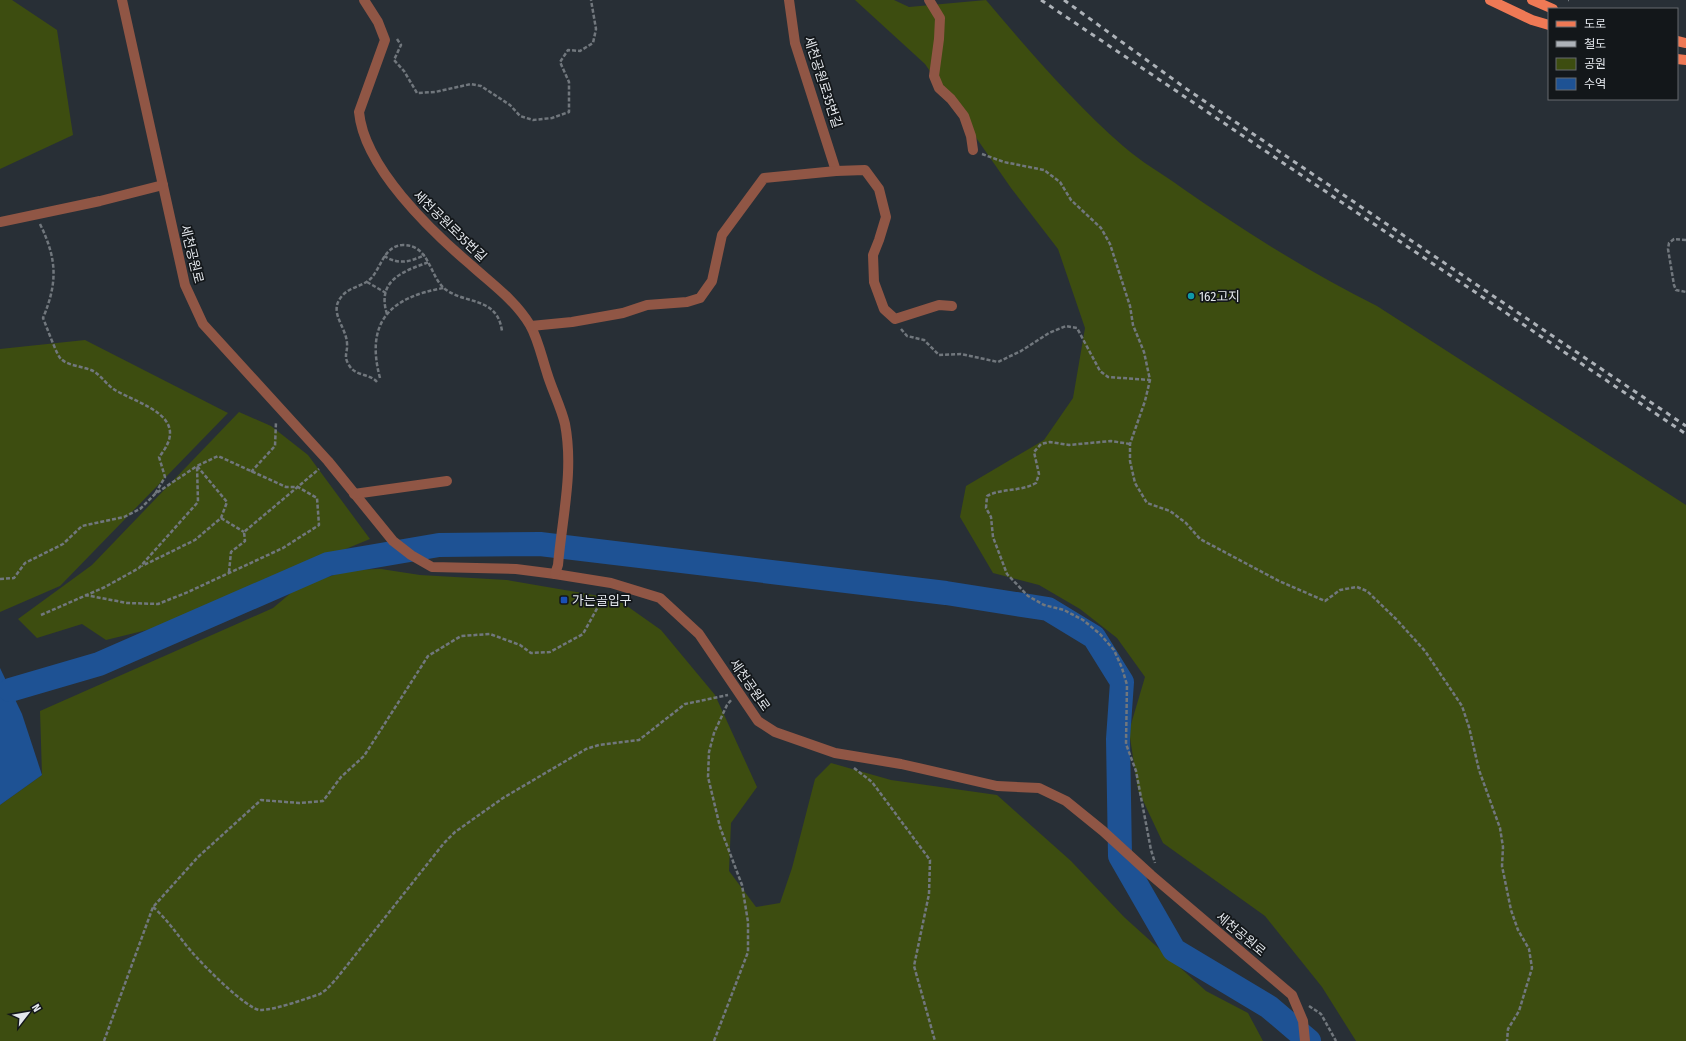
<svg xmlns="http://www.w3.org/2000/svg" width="1686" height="1041" font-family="'Fira Sans Condensed','Noto Sans KR',sans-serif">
	<rect width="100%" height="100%" fill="#282f36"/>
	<g fill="#3d4d10">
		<path d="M0,0H12L57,30L73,135L0,169Z"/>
		<path d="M855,0H894L909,7L986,0C1029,51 1073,102 1123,146C1141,162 1163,174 1182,188C1244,231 1309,272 1377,306L1686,505V1041H1356L1322,987L1265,916L1163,843L1138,790L1129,731L1145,677L1117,638L1080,609L1039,585L993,573L960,517L966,486L1044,440L1073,398L1085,328L1058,249L1011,188L925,64Z"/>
		<path d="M85,340L228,413L60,586L0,612V349Z"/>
		<path d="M239,412L271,426L308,455L370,539L151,629L106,640L82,624L37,638L18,619L92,565Z"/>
		<path d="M381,569L420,575L507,580L617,599L661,630L715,695L757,787L731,823L729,871L756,907L780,903L792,868L815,779L831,763L891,780L997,795L1071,861L1124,917L1206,991L1248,1013L1263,1041H0V805L42,775L40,711L273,608L298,587L349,570Z"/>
	</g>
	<path fill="#1e5294" d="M0,668L22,714L42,775L0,805Z"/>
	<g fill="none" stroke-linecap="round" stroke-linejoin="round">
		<path stroke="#1e5294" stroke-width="24" d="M10,690L99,664L328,564L439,545L540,544L946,593L1048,609L1094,637L1122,682L1118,739L1120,856L1174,950L1269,1007L1309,1041"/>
		<g stroke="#71777d" stroke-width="2.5" stroke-dasharray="4 2" stroke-linecap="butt">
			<path d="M1568,0H1569"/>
			<path d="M397,39L401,45L394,60L404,71L417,93L435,92L471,84L481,86L510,105L520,116L533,120L552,118L569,112V82L560,62L568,50L580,51L593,43L596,29L591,0"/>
			<path d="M982,154L1004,162L1044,170L1060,182L1071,200L1101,228L1110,244L1130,306L1133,325L1144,352L1150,380L1145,401L1130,444V461L1135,483L1147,503L1170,511L1186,523L1200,539L1279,581L1325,601L1340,590L1357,587L1367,591L1396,619L1425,651L1462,706L1469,727L1479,770L1500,828L1503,847L1502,866L1511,910L1518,930L1529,949L1532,968L1519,1011L1508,1029L1507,1041"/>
			<path d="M40,224C57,259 58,282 43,318C46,325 57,356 61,359C70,367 85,366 95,372C102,377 108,386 115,390C143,406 192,417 159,457L165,477L155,494"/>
			<path d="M1686,240L1674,239L1669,243L1668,249L1674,285L1676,290L1686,292"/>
			<path d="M384,256C399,265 409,262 425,255"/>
			<path d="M367,282L386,293"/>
			<path d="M387,314C376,280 404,271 429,262"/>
			<path d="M901,329L907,336L924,340L939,355L961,354L998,362L1021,351L1049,333L1066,326L1077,328L1100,371L1108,377L1150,380"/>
			<path d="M380,378C365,322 390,297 444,288"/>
			<path d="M377,382C370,374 358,376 351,368C342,356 348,354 347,343C346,326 327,311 343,295C351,286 366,286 373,276C382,264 385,246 403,245C430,245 429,276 445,289C466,305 497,296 502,331"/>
			<path d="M1130,444L1111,441L1069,445L1050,442L1041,444L1034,452L1039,474L1036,483C1020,492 1002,488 987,496L986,508L991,517L993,537L1007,574L1028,596L1044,605L1064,610L1083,620L1100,634L1114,650L1122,668L1127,685L1126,744L1136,771L1151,850L1155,863"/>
			<path d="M251,472L275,446L276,422"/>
			<path d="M221,518L244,532"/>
			<path d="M229,572L231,552L245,541L244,532L319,469"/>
			<path d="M0,579L14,578L25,563L63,544L82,526L124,517L140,509L155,494L197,466L227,502L221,518L195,540L142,566"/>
			<path d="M41,615L105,587L139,568L198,502L197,466L218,456L286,487H298L317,498L319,525L283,548L188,592L158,604L127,603L85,595"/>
			<path d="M854,768L872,782L930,860L929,894L914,966L935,1041"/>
			<path d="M153,907C168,920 178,936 191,951C201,963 246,1009 260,1010C275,1010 305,999 320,994L327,989L337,978L444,843L455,832L503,798L586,749L599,745L639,740L685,704L728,695"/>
			<path d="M1309,1006L1321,1014L1336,1041"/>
			<path d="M104,1041L153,907L198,857L261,800L299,803L323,801L341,777L364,756L428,656L461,636L490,634L520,645L531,653L550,652L583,634L605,594"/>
			<path d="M714,1041L748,952V922L742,885L720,827L708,777L709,752L714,733L727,705L732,699"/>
		</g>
		<g stroke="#905645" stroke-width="10">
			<path d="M122,0L185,285L203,324L328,461L393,541L411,555L432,567L516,569L555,574L611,583L660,598L699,634L758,721L775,732L835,753L901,764L997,786L1039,788L1066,801L1103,831L1151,875L1292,995L1303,1021L1305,1041"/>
			<path d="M364,0L378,22L385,40L359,112C364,167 431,231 471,265C492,284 515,300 530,325C538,339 542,358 547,373C552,390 561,407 565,424C574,471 562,518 558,565L555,574"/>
			<path d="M789,0L795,43L836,171"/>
			<path d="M929,0L940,18L939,39L934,76L939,88L951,99L964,116L971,136L973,150"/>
			<path d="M0,222L100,201L163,185"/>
			<path d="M531,326L572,322L623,313L647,305L687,302L700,298L712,281L722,235L764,178L836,171L865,170L879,189L886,217L879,240L873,255L874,282L884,309L895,319L939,305L952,306"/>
			<path d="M354,494L447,481"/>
		</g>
		<g stroke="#ef7955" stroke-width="10">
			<path d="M1490,0L1532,20L1549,25"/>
			<path d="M1532,0L1553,9"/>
			<path d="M1677,41L1686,43"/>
			<path d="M1677,59L1686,60"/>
		</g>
		<g stroke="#adb2b8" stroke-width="3" stroke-dasharray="5 5" stroke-linecap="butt">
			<path d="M1041,0L1686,434"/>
			<path d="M1064,0L1188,90L1686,426"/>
		</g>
	</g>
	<circle fill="#0f9aa8" stroke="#13171a" stroke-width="1.5" cx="1191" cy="296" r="4"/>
	<rect fill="#1a4fb4" stroke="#13171a" stroke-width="1.5" x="560" y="596" width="8" height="8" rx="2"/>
	<g text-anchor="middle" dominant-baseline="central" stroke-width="3.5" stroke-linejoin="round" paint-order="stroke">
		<g font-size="13" fill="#e3e7ec" stroke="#13171a">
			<text transform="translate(823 82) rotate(72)">세천공원로35번길</text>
			<text transform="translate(450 226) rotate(44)">세천공원로35번길</text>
			<text transform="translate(192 254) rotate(76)">세천공원로</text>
			<text transform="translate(750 685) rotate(55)">세천공원로</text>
			<text transform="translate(1241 934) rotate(40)">세천공원로</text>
		</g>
		<g font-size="13" fill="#e3e7ec" stroke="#13171a" text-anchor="start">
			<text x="1199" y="296">162고지</text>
			<text x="572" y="600">가는골입구</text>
		</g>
	</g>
	<rect x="1548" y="8" width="130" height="92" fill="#13171a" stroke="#666a6e"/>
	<rect x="1556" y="21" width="20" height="6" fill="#ef7955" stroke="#666a6e"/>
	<text x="1584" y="28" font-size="12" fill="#e3e7ec">도로</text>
	<rect x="1556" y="41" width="20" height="6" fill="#adb2b8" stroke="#666a6e"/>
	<text x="1584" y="48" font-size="12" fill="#e3e7ec">철도</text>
	<rect x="1556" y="58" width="20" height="12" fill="#3d4d10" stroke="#666a6e"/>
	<text x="1584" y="68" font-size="12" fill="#e3e7ec">공원</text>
	<rect x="1556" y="78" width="20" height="12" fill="#1e5294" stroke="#666a6e"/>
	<text x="1584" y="88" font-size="12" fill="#e3e7ec">수역</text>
	<g transform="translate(28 1013) rotate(59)" stroke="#13171a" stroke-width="3" paint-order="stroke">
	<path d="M0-3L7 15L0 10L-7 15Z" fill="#e3e7ec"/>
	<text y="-6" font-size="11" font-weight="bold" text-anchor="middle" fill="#e3e7ec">N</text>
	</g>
</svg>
